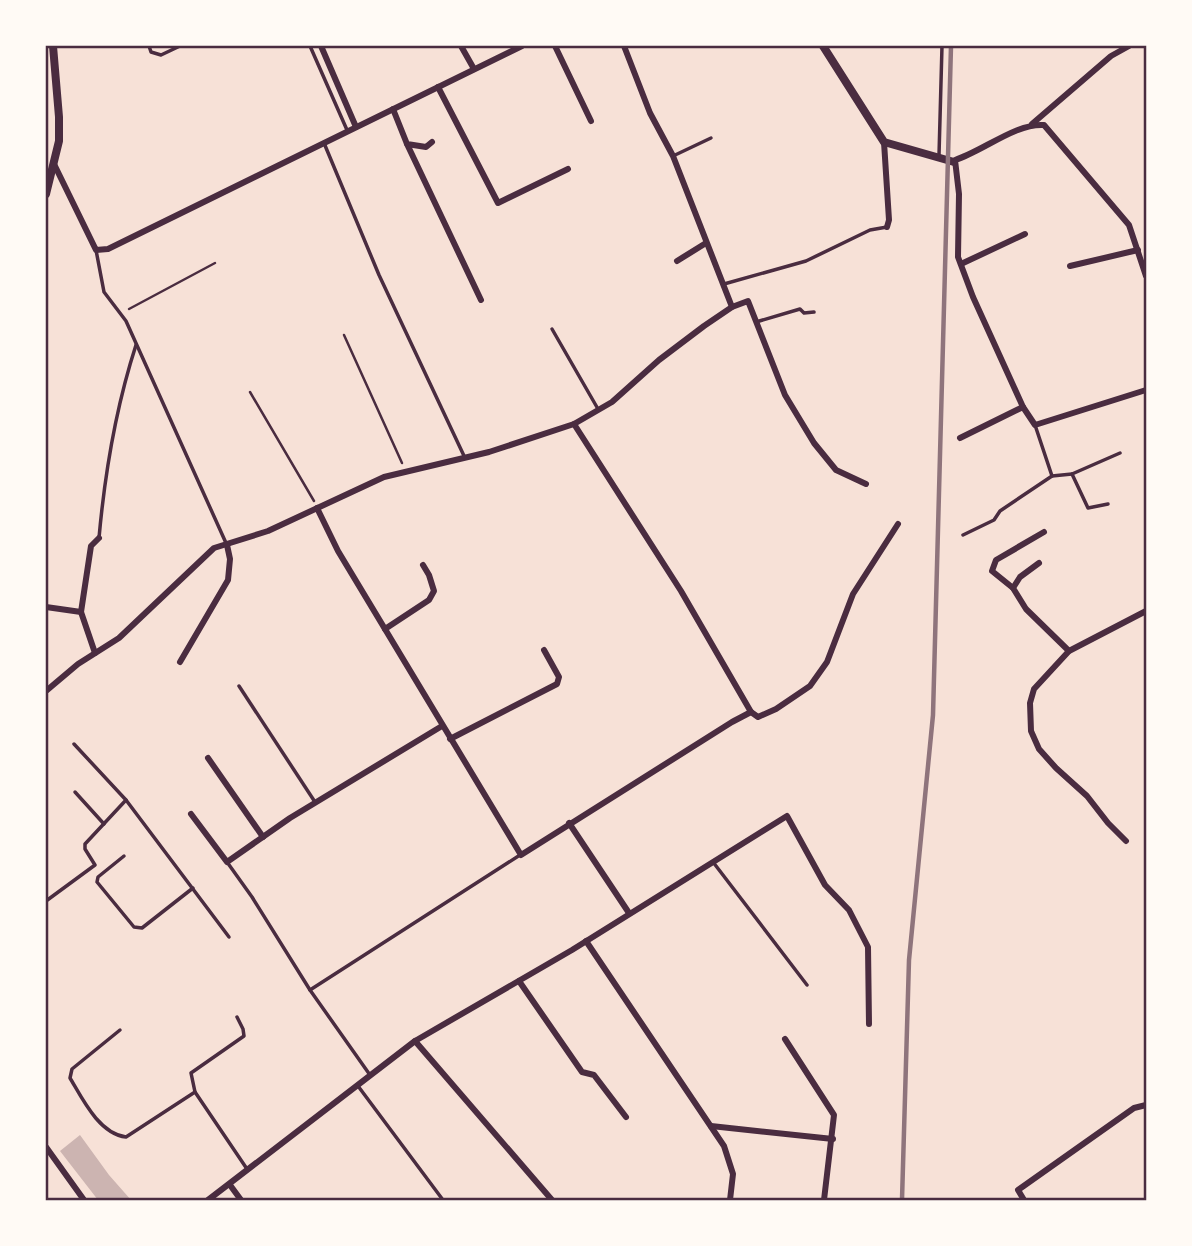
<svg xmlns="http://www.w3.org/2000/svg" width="1192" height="1246" font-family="'Playfair Display',serif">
	<rect width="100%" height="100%" fill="#f7e1d7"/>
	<path fill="#ccb4b1" d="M80,1135L109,1175L131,1200H98L60,1151Z"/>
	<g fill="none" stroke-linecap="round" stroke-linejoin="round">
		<g stroke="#4a2c40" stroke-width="2.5">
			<path d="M129,309L215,263"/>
			<path d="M344,335L402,463"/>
			<path d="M250,392L314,501"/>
		</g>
		<g stroke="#4a2c40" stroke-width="3.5">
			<path d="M149,46L151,52L161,55L180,46"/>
			<path d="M310,46L347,130"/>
			<path d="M324,143L379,275L465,458"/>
			<path d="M939,155L942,46"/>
			<path d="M673,156L711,138"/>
			<path d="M96,250L104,292L126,321L226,543"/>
			<path d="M724,284L806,261L870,230L887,227"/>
			<path d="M756,322L800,309L804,313L814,312"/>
			<path d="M552,329L598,409"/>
			<path d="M1035,425L1052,476"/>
			<path d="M1072,474L1088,508L1108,504"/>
			<path d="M963,535L994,520L1000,511L1052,476L1072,474L1120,453"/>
			<path d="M99,538C105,471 115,410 136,345"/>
			<path d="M239,686L315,802"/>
			<path d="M75,792L104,824"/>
			<path d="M126,800L229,937"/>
			<path d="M124,856L98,877L97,882L134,927L142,928L193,888"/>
			<path d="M227,862L252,897L310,990L370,1075"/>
			<path d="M713,862L807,985"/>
			<path d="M46,901L95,865L85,849V844L126,800L74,744"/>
			<path d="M310,990L520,855"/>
			<path d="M237,1017L243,1029L244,1036L191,1073L195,1092L247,1169"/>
			<path d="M120,1030L72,1069L70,1078C82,1098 99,1134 126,1137L195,1092"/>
			<path d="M358,1086L443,1200"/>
		</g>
		<g stroke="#4a2c40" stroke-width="6">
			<path d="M321,46L356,127"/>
			<path d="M461,46L474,69"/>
			<path d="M555,46L591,121"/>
			<path d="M624,46L650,113L673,156L732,307"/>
			<path d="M438,87L498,203L568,169"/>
			<path d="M393,109L407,144L426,147L432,142"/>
			<path d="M1032,124L1111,56L1129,46"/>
			<path d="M884,142L889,220L887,227"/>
			<path d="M407,144L481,300"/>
			<path d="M54,164L96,250L108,249L522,46"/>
			<path d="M677,261L706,243"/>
			<path d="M961,264L1025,234"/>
			<path d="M1070,266L1138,250"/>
			<path d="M1146,276L1129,225L1044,125C1016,123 983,151 955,160L959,194L958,257L973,297L1023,407L1035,425L1146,390"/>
			<path d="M574,424L681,591L751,712"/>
			<path d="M960,438L1023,407"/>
			<path d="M317,508L338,551L521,855L732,722L751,712L758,717L776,709L810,686L827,662L853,594L898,524"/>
			<path d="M1039,563L1020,577L1013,588L1026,609L1069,651"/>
			<path d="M1013,588L992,571L996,560L1044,532"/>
			<path d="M46,607L81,612L95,653"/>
			<path d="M81,612L91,546L99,538"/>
			<path d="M385,629L429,600L434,591L429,575L423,565"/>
			<path d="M180,662L228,580L230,559L227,545"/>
			<path d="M46,691L78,664L119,638L214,548L268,531L384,477L489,452L574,424L612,402L659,360L704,326L732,307L748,301L785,395L814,443L836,470L866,484"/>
			<path d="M450,739L557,684L559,677L544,650"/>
			<path d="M208,758L263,837"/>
			<path d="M191,814L227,862L290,818L442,726"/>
			<path d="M569,823L629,913"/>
			<path d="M1126,841L1108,823L1087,796L1056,768L1039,749L1031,731L1030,703L1034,689L1069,651L1146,611"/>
			<path d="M586,941L724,1146L733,1174L730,1200"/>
			<path d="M519,981L582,1072L594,1075L626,1117"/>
			<path d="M785,1039L834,1115L824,1200"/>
			<path d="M415,1041L552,1200"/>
			<path d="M711,1126L833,1139"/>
			<path d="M46,1147L84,1200"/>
			<path d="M230,1185L241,1200"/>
			<path d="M208,1200L415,1041L572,950L787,816L825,885L849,910L868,947L869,1024"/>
			<path d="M1024,1200L1018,1190L1134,1108L1146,1105"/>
		</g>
		<g stroke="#4a2c40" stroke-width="8">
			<path d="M823,46L884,142L954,162"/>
			<path d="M46,194L59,141V117L53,46"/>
		</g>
		<path stroke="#8f747c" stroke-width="4.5" d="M902,1200L909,960L933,715L951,46"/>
	</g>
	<rect width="1192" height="1246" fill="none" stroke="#fffaf5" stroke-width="94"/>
	<rect x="47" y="47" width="1098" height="1152" fill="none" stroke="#4a2c40" stroke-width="2.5"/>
</svg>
